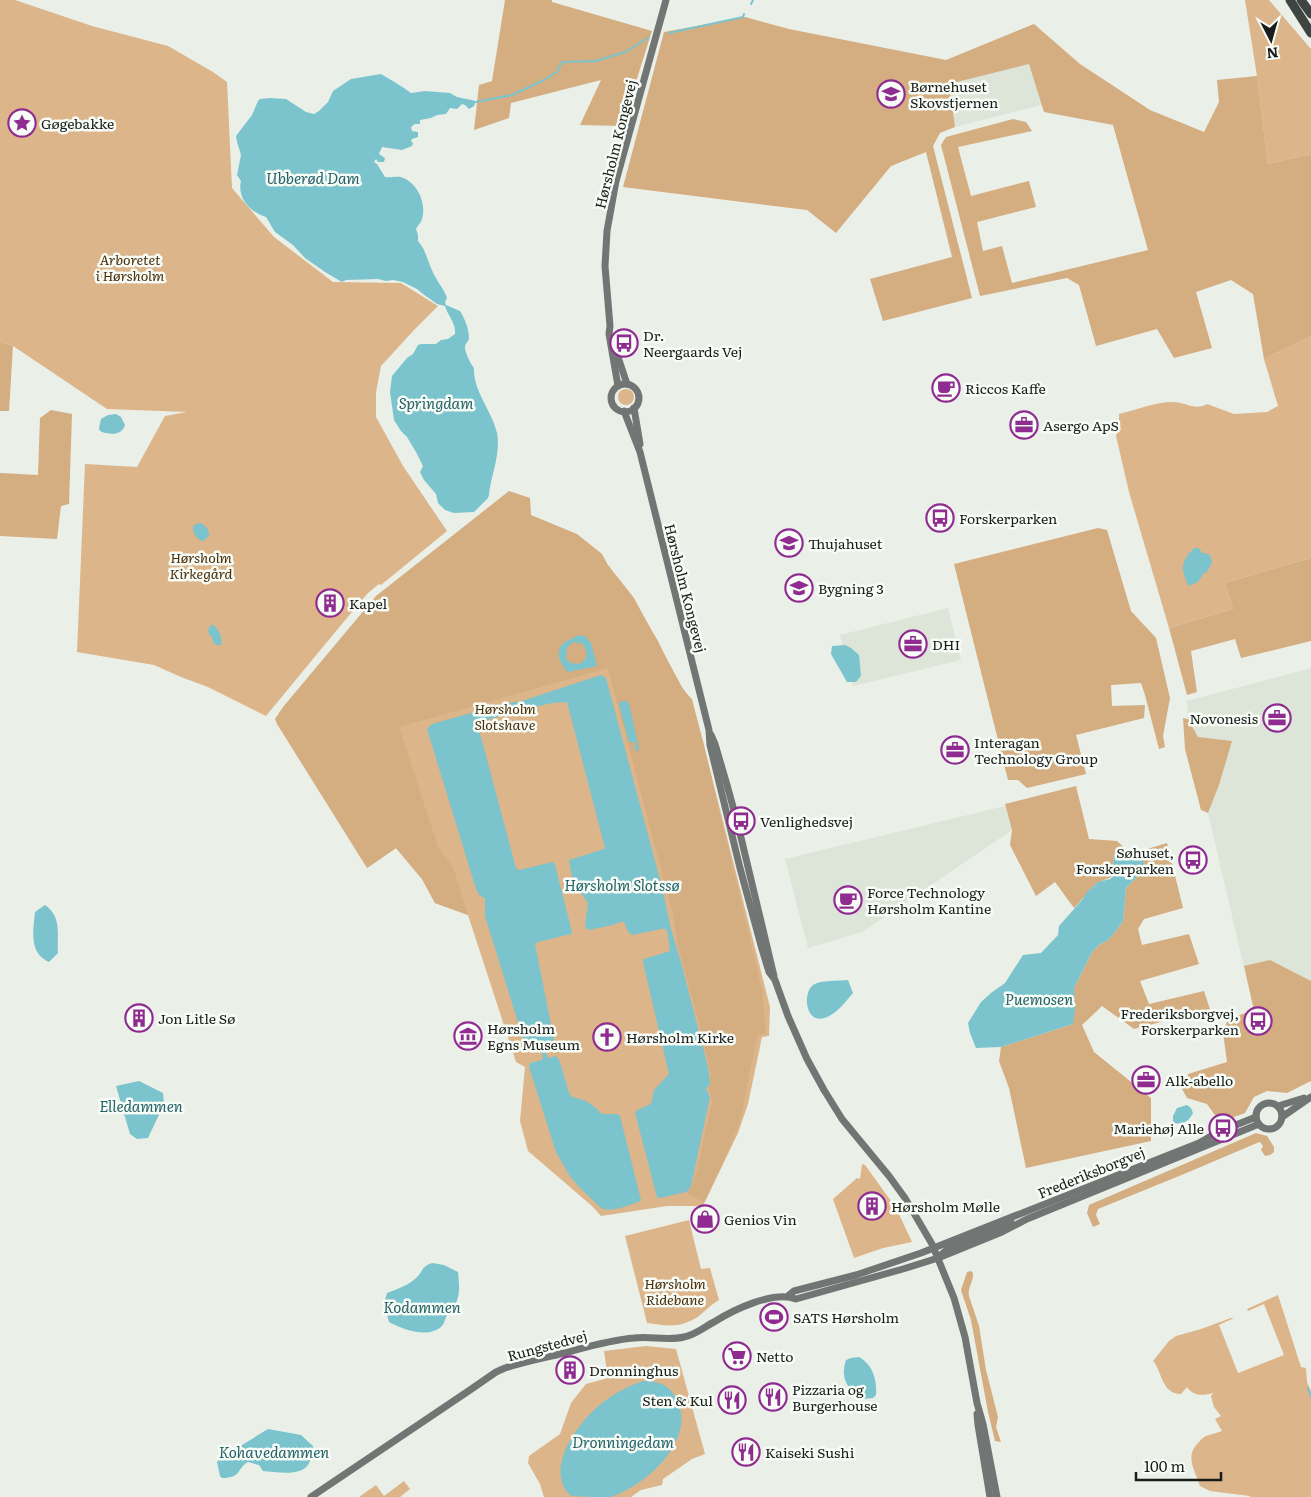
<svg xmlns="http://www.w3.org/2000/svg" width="1311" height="1497" font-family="Literata,serif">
	<rect width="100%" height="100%" fill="#eaefe8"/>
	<g fill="#dce5d8">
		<path d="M1029,64L1042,105L955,127L949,84Z"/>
		<path d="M948,608L961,660L853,686L840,635Z"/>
		<path d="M1311,668V996L1254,1010L1208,813L1219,785L1232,741L1198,737L1188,719L1187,701Z"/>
		<path d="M1005,806L1012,830L862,932L808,948L785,859Z"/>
	</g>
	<g fill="#dcb58a">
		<path d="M0,0H15L92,26L168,46L213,72L227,82L232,188L274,237L333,282L401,283L438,306L414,330L381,366L376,392V417L403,466L447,531L381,585L379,584L368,593L341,625L266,716L208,687L181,677L154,665L77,652L85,464L137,467L165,416L187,412L107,409L13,346L0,342Z"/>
		<path d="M1245,0H1269L1311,49V154L1268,164L1257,76Z"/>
		<path d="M1311,336V558L1225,583L1233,609L1169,628L1129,492L1116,436L1119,423V414C1136,410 1155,402 1173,402C1185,402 1196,411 1207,404L1234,414L1267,412L1278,406L1264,359Z"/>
		<circle cx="626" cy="397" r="8"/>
		<path d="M529,516L633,599L658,641L681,688L692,699L770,1007L769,1036L762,1037L748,1104L738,1133L703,1206H667L601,1216L592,1206L528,1151L520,1121L525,1067L516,1062L468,915L435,903L422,879L396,848L367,868L378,597Z"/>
		<path d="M862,1164L865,1165L896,1208L912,1242L883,1248L854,1258L833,1199L857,1178L860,1179Z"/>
		<path d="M689,1220L701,1269L710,1268L719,1300C708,1306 701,1317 690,1321C676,1328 662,1325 647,1323L625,1236Z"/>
		<path d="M1278,1295L1301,1367L1306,1368L1307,1382L1311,1391V1497H1250V1496L1210,1491L1200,1486C1195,1471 1185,1457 1197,1444C1200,1441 1203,1437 1206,1436C1212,1434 1217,1433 1222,1431L1215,1419L1221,1416L1214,1407L1211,1396L1213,1393C1203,1396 1193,1396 1187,1387L1181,1394C1161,1394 1162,1370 1153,1361L1169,1341L1176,1336L1201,1329L1231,1318H1234L1219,1325L1238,1373L1284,1355L1264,1304L1248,1311L1247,1309Z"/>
		<path d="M646,1346L676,1349L705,1454L692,1459L663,1479L662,1485L641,1490L631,1497H544L540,1484L528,1463L529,1456L560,1434L571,1403L586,1384L608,1378L604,1351Z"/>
		<path d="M404,1481L410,1489L400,1497H359L376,1485L384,1496Z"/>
	</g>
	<g fill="#d4ad81">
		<path d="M505,0H552V2L652,31L622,126L580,125L601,80L511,103L509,118L474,130L479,85L492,81Z"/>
		<path d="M745,17L789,29L946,60L1034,24L1080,64L1150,110L1204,132L1219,102L1217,80L1257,76L1268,164L1311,154V336L1264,359L1253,294L1231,280L1196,292L1212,348L1174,358L1157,329L1096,346L1079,285L1067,278L980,296L941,145L946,137L1013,119L1026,122L1032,131L958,147L971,196L1029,181L1036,207L977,222L983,251L1002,246L1012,283L1148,250L1113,125L1044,112L1029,64L949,84L955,127L940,133L933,146L972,298L883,321L870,279L952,257L926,152L891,166L836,233L807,210L623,187L664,32Z"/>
		<path d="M0,342L13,346L9,411H0Z"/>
		<path d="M51,410L72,414L69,504L61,506L57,539L0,536V473L38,475L40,418Z"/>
		<path d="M509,491L530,498L531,515L577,534L602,554L608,565L634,598L682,687L692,701L703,741L762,990L766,1033L757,1036L740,1122L723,1162L704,1202L688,1194L697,1171L712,1100L708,1086L711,1075L700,1026L678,946L673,914L608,668L399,727L438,847L453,867L468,915L435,903L422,879L396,848L367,868L277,724L275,719L283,707L376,596Z"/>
		<path d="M1098,528L1107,530L1131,611L1156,638L1170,698L1163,736L1165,747L1159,749L1145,695L1141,683L1111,685L1112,706L1145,705L1144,718L1076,735L1086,774L1027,788L1018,780H1008L954,564Z"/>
		<path d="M1311,558V641L1241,658L1235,639L1191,651L1197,692L1187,695L1169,628L1233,609L1225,583Z"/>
		<path d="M1183,718L1188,719L1198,737L1232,741L1219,785L1208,813L1201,810L1185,749Z"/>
		<path d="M1076,786L1089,839L1117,841L1127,850L1114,855L1113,865L1115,875C1109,879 1102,880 1096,884C1087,891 1083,900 1074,908L1055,882L1036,896L1010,845L1012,830L1005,804Z"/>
		<path d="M1167,843L1183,908L1144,919L1138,929L1142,945L1189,934L1199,964L1140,981L1149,1004L1204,991L1210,1009L1134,1029L1102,1006L1082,1025L1094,1052L1151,1098V1141L1026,1168L1009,1088L999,1061L1001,1047L1073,1024L1074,988L1092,952L1099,945L1108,940L1116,931L1123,921L1126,888L1137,877L1142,856L1137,852Z"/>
		<path d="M1270,960L1311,981V1081L1287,1093L1267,1091L1254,1097L1245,1113L1220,1122L1207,1104L1187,1098L1181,1087L1188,1081V1074L1227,1062L1223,1032L1228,1019L1254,1010L1244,966Z"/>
		<path d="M1256,1133L1267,1136L1274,1147V1152L1270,1155L1265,1156L1261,1150L1263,1146L1260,1142L1257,1143L1184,1174L1098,1209L1096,1215L1100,1224L1093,1227L1087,1213L1089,1205Z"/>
		<path d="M971,1271L973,1273C974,1281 967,1288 969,1296L979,1326L986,1370L998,1417L996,1427L1001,1442L995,1441L988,1412L971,1320L961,1290L967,1272Z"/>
	</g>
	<g fill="#7bc4cd" fill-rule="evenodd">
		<path d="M381,74C391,80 402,86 411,93L425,91L450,93L457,97L476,101L474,106L469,109L465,105L462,104L457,109L450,108L446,114L437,115L431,118L420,120V124H415L411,127L412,131L418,132V137L412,139L411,141L413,143L412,146L402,150L382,147L379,154L385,158L384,162H378L376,159L374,162L377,164L385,177C390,178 395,176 401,177C417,182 427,203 422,219C421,223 418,225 416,229L418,235V241C426,250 427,260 432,270C436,281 444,288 447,298L445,302L446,305L460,311C465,319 469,329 469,339C468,341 466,343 465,346C464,351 471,365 474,368C473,391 492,411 497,433C501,454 491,475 489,495L488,498L474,512L454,513L445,510L438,503L436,494L424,480L420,472L423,466L416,452L407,437L401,431L394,420L390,392L392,376L407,358L413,354L418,345L421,344H436L441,340L448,339L455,334C456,323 448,316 445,306L437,304L423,294L417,289L403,282L393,280L386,281L378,279L346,280L342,282L325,272L305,258L293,245L275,232L266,217C250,212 237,198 241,181L237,175L241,155L237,142L236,136L252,115L258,101L260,99L270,98L286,99L306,112L314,114L319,111L328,102L333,91L351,79Z"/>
		<path d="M116,414L121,417L125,425C122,436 109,435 100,431L99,428L101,419L108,415Z"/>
		<path d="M199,523C205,524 210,530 209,536L203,541C197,541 192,532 193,526Z"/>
		<path d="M1195,548H1199L1202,553C1210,553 1211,556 1212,563L1207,572L1204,573L1198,582L1188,586C1187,580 1183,575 1183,570C1182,562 1189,552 1195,548Z"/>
		<path d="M211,625H214L220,633L222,644L220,645C214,646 212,641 212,636L209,635L208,630Z"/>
		<path d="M579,635L585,636L591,643L597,666L568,672C562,666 555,654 561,646C565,641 573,638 579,635ZM573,642L583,644L587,653L585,660L579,664L570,663L566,658L567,648Z"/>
		<path d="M845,645L851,648L859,655L861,676L856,682H847L831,654L832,646Z"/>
		<path d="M601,675L606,678L662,887L671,929L681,962L708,1067L710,1084L706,1089L710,1097L691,1186L689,1190L686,1192L660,1198L657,1197L635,1113L637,1110L651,1104L654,1090L669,1074L643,962L644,959L670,951L667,930L665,929H661L632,935L628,932L624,922H620L613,925L589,930L587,929L585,925L588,903L573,882L569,860L604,849L605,848L567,702L552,703L530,708H527L480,722L478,726L516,868L519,870L553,862L555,865L572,932L571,934L538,942L535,944L554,1039V1044L546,1046L545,1050L548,1058L555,1056L557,1057L560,1062L569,1093L572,1097C587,1100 591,1103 602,1114H617L620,1116L641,1200V1201C629,1205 612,1213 601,1208L579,1187L569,1175L556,1152L529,1067L530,1063L542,1060L543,1056L539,1048H528L525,1045L485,916V898L480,896L476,889L427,729L432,724L503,704L522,701Z"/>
		<path d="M623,701H627L629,704L638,744L639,749L637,751L635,750V742H629L619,705V703Z"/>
		<path d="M1127,850C1136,852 1141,853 1144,863L1137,877L1126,888L1123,921L1116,931L1108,940L1099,945L1092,952L1074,988L1075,1008L1073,1024L1001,1047L976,1048L970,1033L968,1023L981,1002L991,993L1005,983L1023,955L1041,953L1058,935L1059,926L1082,900L1087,892L1098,882L1110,879L1115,875L1113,865L1114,855Z"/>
		<path d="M45,905C62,917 57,934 58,953L49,962C29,953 33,932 35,912Z"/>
		<path d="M848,980L853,993C846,1001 836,1015 824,1018C806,1024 802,994 813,985C820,980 839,981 848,980Z"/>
		<path d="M139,1081L163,1093L164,1104L148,1138L137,1139L130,1134L116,1086Z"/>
		<path d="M1187,1105L1191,1108L1193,1113C1189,1121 1183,1125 1173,1123V1116L1177,1108Z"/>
		<path d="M432,1263L444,1265L458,1272C459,1284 461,1295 454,1307C452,1310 449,1312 447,1315C445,1319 444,1324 442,1326C428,1339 404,1330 389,1322L384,1303L387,1293C397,1289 410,1285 417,1277C424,1270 421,1267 432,1263Z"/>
		<path d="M859,1357C873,1365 877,1380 876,1395L873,1398L861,1399C847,1388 840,1378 846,1360L851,1358Z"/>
		<path d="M643,1381C659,1381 670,1385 677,1400C697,1440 645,1487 610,1497C602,1497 579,1497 572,1496C565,1492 562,1485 561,1477C557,1451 583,1418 602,1403C615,1393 628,1386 643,1381Z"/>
		<path d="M268,1429L301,1435L313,1446C312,1451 312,1457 310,1461C304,1478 277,1472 263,1471L259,1465L248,1462C236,1469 242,1478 222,1478L220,1476L217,1462L223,1453L242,1445Z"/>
	</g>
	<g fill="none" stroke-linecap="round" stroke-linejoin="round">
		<g stroke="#7bc4cd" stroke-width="2">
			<path d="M751,4L753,0"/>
			<path d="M669,33L743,17L744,14"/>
			<path d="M476,102L512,95L544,80L557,72L562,62L596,61L625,52L648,38"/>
			<path d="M1308,1388L1311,1397"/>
		</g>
		<g stroke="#717674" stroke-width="7">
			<path d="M615,342L619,360L627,384"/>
			<circle cx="625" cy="398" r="14"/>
			<path d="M618,386L609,334L610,326L605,266L607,231L616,181L666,0"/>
			<path d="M634,408L640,444"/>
			<path d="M624,411L640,452L709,730L710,745L740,868L762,949L769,972L775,980L788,1016L807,1059L824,1090L842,1119L889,1176L905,1198L932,1244L954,1298L965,1337L977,1403L983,1424L997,1497"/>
			<path d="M711,735L715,744L727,785L738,825L774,976"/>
			<circle cx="1269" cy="1116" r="13"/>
			<path d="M1278,1106L1304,1098"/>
			<path d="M1282,1117L1311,1097"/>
			<path d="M942,1254L948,1249L1011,1222"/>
			<path d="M788,1296L794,1291L856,1275L921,1253L1199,1143L1218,1132L1256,1117"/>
			<path d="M977,1414L978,1425L990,1497"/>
			<path d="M311,1497L470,1390L496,1372L505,1368C524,1362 544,1358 564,1353C587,1347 610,1340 634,1338C650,1336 668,1341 684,1337C695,1335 704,1327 714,1322C733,1310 774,1290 796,1299L903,1269L938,1258L1002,1232L1027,1219L1259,1124"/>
		</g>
		<g stroke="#3d4441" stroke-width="9">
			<path d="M1290,0L1311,33"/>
			<path d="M1301,0L1311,14"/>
		</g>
	</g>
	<defs>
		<g id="school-ring" transform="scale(1.4375)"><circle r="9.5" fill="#f7fcf6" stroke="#8f2b91" stroke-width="1.5"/><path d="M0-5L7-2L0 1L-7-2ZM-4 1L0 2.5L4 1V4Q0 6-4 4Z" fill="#8f2b91"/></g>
		<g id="sight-ring" transform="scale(1.4375)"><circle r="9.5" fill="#f7fcf6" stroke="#8f2b91" stroke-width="1.5"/><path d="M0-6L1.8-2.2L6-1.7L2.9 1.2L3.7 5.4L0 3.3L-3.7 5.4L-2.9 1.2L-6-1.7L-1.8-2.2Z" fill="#8f2b91"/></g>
		<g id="bus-ring" transform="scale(1.4375)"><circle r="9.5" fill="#f7fcf6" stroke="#8f2b91" stroke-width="1.5"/><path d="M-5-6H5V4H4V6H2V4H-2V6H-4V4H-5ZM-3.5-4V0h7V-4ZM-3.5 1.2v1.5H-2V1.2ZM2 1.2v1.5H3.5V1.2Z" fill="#8f2b91"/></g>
		<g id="cafe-ring" transform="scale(1.4375)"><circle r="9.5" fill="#f7fcf6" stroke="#8f2b91" stroke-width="1.5"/><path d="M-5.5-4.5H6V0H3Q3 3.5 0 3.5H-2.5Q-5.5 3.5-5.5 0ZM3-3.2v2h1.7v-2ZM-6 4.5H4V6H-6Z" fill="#8f2b91"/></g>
		<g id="office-ring" transform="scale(1.4375)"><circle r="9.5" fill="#f7fcf6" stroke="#8f2b91" stroke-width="1.5"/><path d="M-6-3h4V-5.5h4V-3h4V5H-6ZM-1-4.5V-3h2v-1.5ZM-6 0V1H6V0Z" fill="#8f2b91"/></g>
		<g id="university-ring" transform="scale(1.4375)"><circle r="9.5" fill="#f7fcf6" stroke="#8f2b91" stroke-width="1.5"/><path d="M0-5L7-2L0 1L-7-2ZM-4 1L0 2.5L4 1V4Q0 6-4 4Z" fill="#8f2b91"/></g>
		<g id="building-ring" transform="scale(1.4375)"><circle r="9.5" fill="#f7fcf6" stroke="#8f2b91" stroke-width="1.5"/><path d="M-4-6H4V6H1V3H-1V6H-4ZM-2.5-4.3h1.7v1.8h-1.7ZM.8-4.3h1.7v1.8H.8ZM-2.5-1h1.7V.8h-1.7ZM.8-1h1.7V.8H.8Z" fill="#8f2b91"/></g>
		<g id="museum-ring" transform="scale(1.4375)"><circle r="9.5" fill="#f7fcf6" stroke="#8f2b91" stroke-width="1.5"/><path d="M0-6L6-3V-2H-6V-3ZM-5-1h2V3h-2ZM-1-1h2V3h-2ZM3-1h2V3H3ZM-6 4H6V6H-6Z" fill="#8f2b91"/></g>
		<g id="church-ring" transform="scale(1.4375)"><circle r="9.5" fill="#f7fcf6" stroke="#8f2b91" stroke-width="1.5"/><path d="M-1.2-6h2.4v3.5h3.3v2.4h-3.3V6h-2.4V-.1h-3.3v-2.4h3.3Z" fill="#8f2b91"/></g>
		<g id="shop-ring" transform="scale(1.4375)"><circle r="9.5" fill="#f7fcf6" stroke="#8f2b91" stroke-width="1.5"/><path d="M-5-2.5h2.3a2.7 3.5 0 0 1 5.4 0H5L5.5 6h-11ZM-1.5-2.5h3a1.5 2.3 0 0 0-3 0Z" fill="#8f2b91"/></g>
		<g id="stadium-ring" transform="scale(1.4375)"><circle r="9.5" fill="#f7fcf6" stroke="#8f2b91" stroke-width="1.5"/><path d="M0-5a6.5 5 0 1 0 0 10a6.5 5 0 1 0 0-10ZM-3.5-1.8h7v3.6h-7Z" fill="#8f2b91"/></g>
		<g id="supermarket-ring" transform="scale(1.4375)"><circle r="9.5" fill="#f7fcf6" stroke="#8f2b91" stroke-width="1.5"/><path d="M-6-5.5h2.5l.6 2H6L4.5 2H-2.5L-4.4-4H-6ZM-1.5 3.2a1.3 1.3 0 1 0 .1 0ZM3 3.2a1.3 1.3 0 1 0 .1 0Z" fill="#8f2b91"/></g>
		<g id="restaurant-ring" transform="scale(1.4375)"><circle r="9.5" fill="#f7fcf6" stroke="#8f2b91" stroke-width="1.5"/><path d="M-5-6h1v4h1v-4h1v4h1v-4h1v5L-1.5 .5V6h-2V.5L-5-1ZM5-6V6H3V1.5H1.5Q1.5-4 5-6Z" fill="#8f2b91"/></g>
	</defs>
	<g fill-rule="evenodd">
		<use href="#school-ring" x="891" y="94"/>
		<use href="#sight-ring" x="22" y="123"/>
		<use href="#bus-ring" x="624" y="343"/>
		<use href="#cafe-ring" x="946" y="388"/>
		<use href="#office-ring" x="1024" y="425"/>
		<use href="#bus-ring" x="940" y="518"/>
		<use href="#university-ring" x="789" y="543"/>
		<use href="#university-ring" x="799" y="588"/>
		<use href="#building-ring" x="330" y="603"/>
		<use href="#office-ring" x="913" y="644"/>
		<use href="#office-ring" x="1277" y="718"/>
		<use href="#office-ring" x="955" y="750"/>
		<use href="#bus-ring" x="741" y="821"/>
		<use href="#bus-ring" x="1193" y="860"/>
		<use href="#cafe-ring" x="848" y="900"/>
		<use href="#building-ring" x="139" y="1018"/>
		<use href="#bus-ring" x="1258" y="1021"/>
		<use href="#museum-ring" x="468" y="1036"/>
		<use href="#church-ring" x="607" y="1037"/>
		<use href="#office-ring" x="1146" y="1080"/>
		<use href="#bus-ring" x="1223" y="1128"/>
		<use href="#building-ring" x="872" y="1206"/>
		<use href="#shop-ring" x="705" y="1219"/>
		<use href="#stadium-ring" x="774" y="1317"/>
		<use href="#supermarket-ring" x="737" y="1356"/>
		<use href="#building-ring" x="570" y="1370"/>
		<use href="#restaurant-ring" x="773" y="1397"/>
		<use href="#restaurant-ring" x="732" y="1400"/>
		<use href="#restaurant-ring" x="746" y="1452"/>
	</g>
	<g text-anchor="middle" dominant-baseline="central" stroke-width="5" stroke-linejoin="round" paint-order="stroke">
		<g font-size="14" fill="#1a1c1a" stroke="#f7fcf6" text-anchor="start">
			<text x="910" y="86">Børnehuset<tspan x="910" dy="16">Skovstjernen</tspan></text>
			<text x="41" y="123">Gøgebakke</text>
			<text x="643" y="335">Dr.<tspan x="643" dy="16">Neergaards Vej</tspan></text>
			<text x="965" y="388">Riccos Kaffe</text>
			<text x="1043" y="425">Asergo ApS</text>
			<text x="959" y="518">Forskerparken</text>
			<text x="808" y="543">Thujahuset</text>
			<text x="818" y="588">Bygning 3</text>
			<text x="349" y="603">Kapel</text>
			<text x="932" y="644">DHI</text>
			<text x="1258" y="718" text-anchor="end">Novonesis</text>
			<text x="974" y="742">Interagan<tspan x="974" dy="16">Technology Group</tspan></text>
			<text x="760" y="821">Venlighedsvej</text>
			<text x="1174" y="852" text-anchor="end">Søhuset,<tspan x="1174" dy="16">Forskerparken</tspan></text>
			<text x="867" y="892">Force Technology<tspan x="867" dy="16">Hørsholm Kantine</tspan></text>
			<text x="1239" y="1013" text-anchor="end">Frederiksborgvej,<tspan x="1239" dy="16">Forskerparken</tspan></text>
			<text x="158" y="1018">Jon Litle Sø</text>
			<text x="487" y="1028">Hørsholm<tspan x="487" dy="16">Egns Museum</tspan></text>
			<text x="626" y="1037">Hørsholm Kirke</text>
			<text x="1165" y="1080">Alk-abello</text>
			<text x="1204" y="1128" text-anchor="end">Mariehøj Alle</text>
			<text x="891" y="1206">Hørsholm Mølle</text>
			<text x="724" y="1219">Genios Vin</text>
			<text x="793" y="1317">SATS Hørsholm</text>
			<text x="756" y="1356">Netto</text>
			<text x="589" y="1370">Dronninghus</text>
			<text x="792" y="1389">Pizzaria og<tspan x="792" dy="16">Burgerhouse</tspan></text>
			<text x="713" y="1400" text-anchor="end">Sten &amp; Kul</text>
			<text x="765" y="1452">Kaiseki Sushi</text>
		</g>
		<g font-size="14" fill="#1a1c1a" stroke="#f7fcf6">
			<text transform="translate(615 144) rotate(-76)">Hørsholm Kongevej</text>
			<text transform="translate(686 588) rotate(76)">Hørsholm Kongevej</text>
			<text transform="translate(1091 1172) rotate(-22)">Frederiksborgvej</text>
			<text transform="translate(547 1345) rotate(-15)">Rungstedvej</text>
		</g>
		<g font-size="14" font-style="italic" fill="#482d09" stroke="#f7fcf6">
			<text x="130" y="259">Arboretet<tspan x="130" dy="16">i Hørsholm</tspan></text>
			<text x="201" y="557">Hørsholm<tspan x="201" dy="16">Kirkegård</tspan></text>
			<text x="505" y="708">Hørsholm<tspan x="505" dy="16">Slotshave</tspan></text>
			<text x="675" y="1283">Hørsholm<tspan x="675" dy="16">Ridebane</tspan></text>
		</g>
		<g font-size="15" font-style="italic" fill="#246168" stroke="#f7fcf6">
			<text x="313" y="177">Ubberød Dam</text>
			<text x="436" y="402">Springdam</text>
			<text x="622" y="884">Hørsholm Slotssø</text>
			<text x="1039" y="998">Puemosen</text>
			<text x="141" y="1105">Elledammen</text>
			<text x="422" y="1306">Kodammen</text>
			<text x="623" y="1441">Dronningedam</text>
			<text x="274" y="1451">Kohavedammen</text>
		</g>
	</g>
	<g transform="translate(1271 40) rotate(174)" stroke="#f7fcf6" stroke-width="4" paint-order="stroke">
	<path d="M0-4L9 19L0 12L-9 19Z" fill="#1a1c1a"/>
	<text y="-8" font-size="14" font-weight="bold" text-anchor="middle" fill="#1a1c1a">N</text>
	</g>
	<path d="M1136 1472v8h85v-8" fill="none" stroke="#1a1c1a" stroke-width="2.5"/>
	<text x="1144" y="1472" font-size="15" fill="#1a1c1a" stroke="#f7fcf6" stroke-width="4" paint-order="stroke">100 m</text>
</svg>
